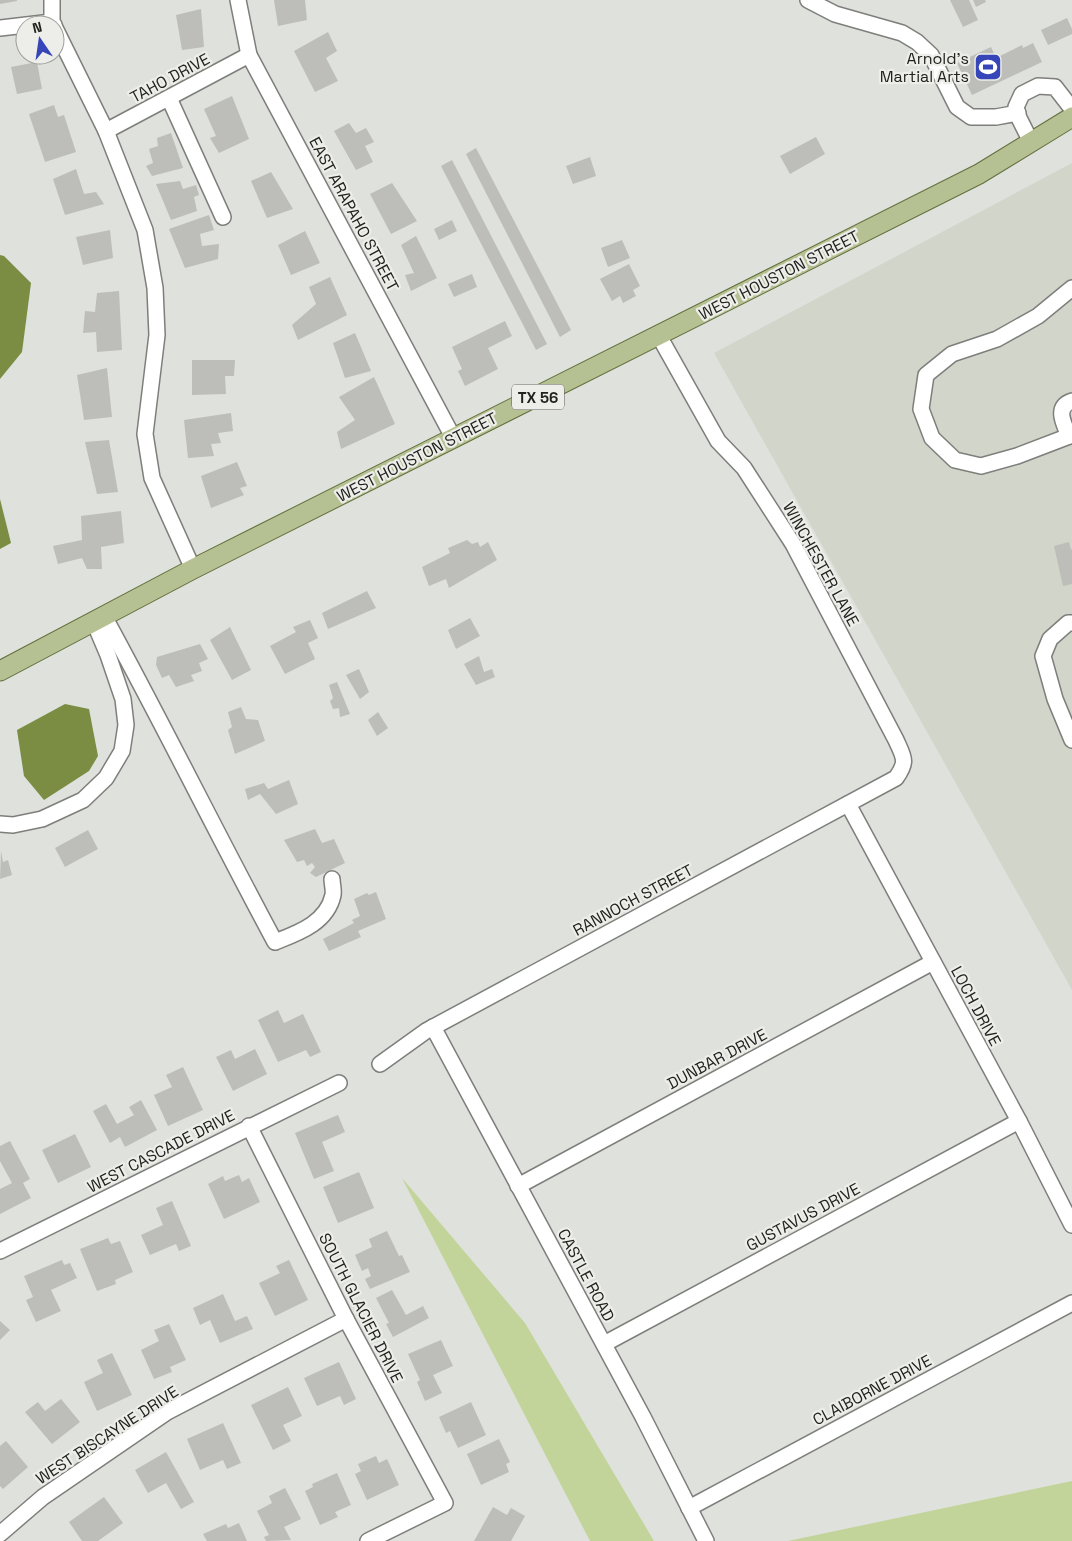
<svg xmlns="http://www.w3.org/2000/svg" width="1072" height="1541" font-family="'Space Grotesk',sans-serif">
	<rect width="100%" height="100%" fill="#dfe1dc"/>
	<path fill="#d1d5ca" d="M1072,163V990L714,353Z"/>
	<g fill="#c3d49a">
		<path d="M402,1178L525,1323L654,1541H590Z"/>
		<path d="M1072,1481V1541H788Z"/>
	</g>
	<g fill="#7a8d42">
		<path d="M0,255L4,256L31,283L22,352L0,379Z"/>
		<path d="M0,499L11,543L0,549Z"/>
		<path d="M65,704L89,709L98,756L89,771L44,800L24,776L17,730Z"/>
	</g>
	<g fill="#bdbeb9">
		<path d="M0,0H17V1L0,4Z"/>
		<path d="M274,0H305L307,20L278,26Z"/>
		<path d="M950,0H969L978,20L963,27Z"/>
		<path d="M973,0H985L986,2L976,7Z"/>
		<path d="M201,9L204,47L182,50L176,15Z"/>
		<path d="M1067,18L1072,29V34L1048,45L1041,30Z"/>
		<path d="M328,32L337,51L326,58L338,81L315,92L294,51Z"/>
		<path d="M1033,43L1042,62L972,95L957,63L991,47L996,58L1022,45L1023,48Z"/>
		<path d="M37,62L42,89L17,94L11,67Z"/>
		<path d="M232,96L249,139L219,153L210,138L216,136L204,109Z"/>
		<path d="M54,105L58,117L64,115L76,152L45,162L29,114Z"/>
		<path d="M349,123L356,133L366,128L374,142L365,146L373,162L356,170L334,131Z"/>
		<path d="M171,133L183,168L152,176L146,166L153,163L149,149L158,146L157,138Z"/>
		<path d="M816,137L825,154L790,174L780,156Z"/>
		<path d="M476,148L571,330L560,337L466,154Z"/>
		<path d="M590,157L596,176L573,184L566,166Z"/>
		<path d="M452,160L547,344L536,350L441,166Z"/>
		<path d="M76,169L84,194L96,192L104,204L65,215L53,179Z"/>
		<path d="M271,172L293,209L267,218L251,181Z"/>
		<path d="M180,181L183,189L196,185L199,195L194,197L197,211L171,220L156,184Z"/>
		<path d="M392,183L417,221L391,234L370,194Z"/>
		<path d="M209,215L214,230L200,234L202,246L219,244L218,259L185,268L169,229Z"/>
		<path d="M452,220L457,231L439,240L434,229Z"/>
		<path d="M110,230L113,258L83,265L76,237Z"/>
		<path d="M305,231L320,263L291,275L278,245Z"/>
		<path d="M416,236L437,278L411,291L405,275L414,273L401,245Z"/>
		<path d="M622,240L630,258L608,267L601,248Z"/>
		<path d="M629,264L640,286L633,290L636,296L623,303L620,296L612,301L600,279Z"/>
		<path d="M472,274L477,287L454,297L448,284Z"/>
		<path d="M330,277L347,315L298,340L292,325L316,304L309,287Z"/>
		<path d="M119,291L122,350L97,352L96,332L83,333L85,311L95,312L97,293Z"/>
		<path d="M505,321L512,336L488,348L498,369L465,386L458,371L462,369L452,347Z"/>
		<path d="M355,333L371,371L345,378L333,343Z"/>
		<path d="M192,360H235L234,376H225L226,394L192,395Z"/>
		<path d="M107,368L112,417L84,420L77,375Z"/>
		<path d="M374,377L395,424L341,449L337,432L355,420L339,397Z"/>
		<path d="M231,413L233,431L218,433L221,443L211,444L214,456L188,458L184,420Z"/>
		<path d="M109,440L118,492L97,494L85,442Z"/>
		<path d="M237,462L247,486L240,488L244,495L211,508L201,476Z"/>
		<path d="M121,511L124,543L101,547L102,569H87L82,558L58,564L53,546L82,540L81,516Z"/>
		<path d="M467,540L472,544L478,542L480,547L488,542L497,560L449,588L446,579L429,586L422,567L450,553L448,548Z"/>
		<path d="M1069,542L1071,550L1072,549V584L1063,586L1054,546Z"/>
		<path d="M367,591L376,608L328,629L322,613Z"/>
		<path d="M470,618L480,636L456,649L448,630Z"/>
		<path d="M310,620L318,638L308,643L315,659L285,674L270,646L296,632L293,627Z"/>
		<path d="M230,627L251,670L232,680L210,640Z"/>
		<path d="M200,644L208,659L199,663L202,671L191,675L194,681L176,687L169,675L162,678L156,665L157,657Z"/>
		<path d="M479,656L484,672L492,669L495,677L476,685L464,664Z"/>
		<path d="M359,669L369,692L360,699L346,675Z"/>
		<path d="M337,682L350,714L340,717L339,708L333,709L330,701L333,698L329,685Z"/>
		<path d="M241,707L246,719L258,720L265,741L235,754L228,730L232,727L228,712Z"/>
		<path d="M378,712L388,728L377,736L368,720Z"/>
		<path d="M289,780L298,804L276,814L260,794L248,800L245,789L264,783L268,789Z"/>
		<path d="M315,829L322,843L334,839L345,863L316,877L310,873L315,867L312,863L307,866L304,860L297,862L284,840Z"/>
		<path d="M88,830L98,849L65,867L55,848Z"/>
		<path d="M1,851L3,862L8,860L12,875L0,879Z"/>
		<path d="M376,892L386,919L358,931L361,937L329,951L323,939L354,923L352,920L360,916L354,899L367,893L369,895Z"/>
		<path d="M278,1010L284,1023L303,1014L321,1052L310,1057L306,1050L278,1062L258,1020Z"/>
		<path d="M255,1049L267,1074L233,1091L216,1057L231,1050L235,1059Z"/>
		<path d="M183,1067L203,1110L168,1126L154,1095L172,1087L166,1075Z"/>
		<path d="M141,1100L157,1130L125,1147L120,1137L110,1143L93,1111L106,1104L117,1124L134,1115L129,1107Z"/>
		<path d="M338,1115L345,1132L322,1142L334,1171L314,1179L295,1133Z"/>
		<path d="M75,1134L91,1167L58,1183L42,1150Z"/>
		<path d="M10,1141L30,1179L23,1183L31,1198L0,1214V1189L12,1183L0,1161V1146Z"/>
		<path d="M359,1172L374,1208L338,1223L323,1187Z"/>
		<path d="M239,1175L242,1182L249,1178L260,1202L224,1219L208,1184L223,1176L225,1181Z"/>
		<path d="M172,1201L191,1246L179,1251L176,1244L150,1255L141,1235L163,1225L156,1208Z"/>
		<path d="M387,1231L399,1256L402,1255L410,1272L370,1289L365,1279L371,1276L368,1268L362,1271L355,1255L372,1247L369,1239Z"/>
		<path d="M108,1238L111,1244L120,1241L133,1272L115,1280L116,1284L97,1291L80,1249Z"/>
		<path d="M62,1260L64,1265L70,1263L77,1278L51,1290L61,1311L36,1322L26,1300L33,1297L24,1276Z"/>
		<path d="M289,1260L308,1300L275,1316L259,1283L280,1273L276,1266Z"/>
		<path d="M392,1290L406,1315L423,1306L429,1318L393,1337L386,1324L389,1323L376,1298Z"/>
		<path d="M223,1294L235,1321L247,1316L253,1329L220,1343L210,1320L200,1325L193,1308Z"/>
		<path d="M0,1321L10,1330L0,1340Z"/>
		<path d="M169,1324L186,1360L170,1367L172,1372L154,1379L141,1350L159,1341L154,1330Z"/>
		<path d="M441,1340L453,1366L433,1375L442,1393L425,1401L417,1382L420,1380L408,1354Z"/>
		<path d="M112,1353L132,1395L97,1411L84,1382L103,1373L97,1360Z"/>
		<path d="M339,1362L356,1399L344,1405L340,1396L317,1406L304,1378Z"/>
		<path d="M288,1387L302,1416L283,1425L291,1441L273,1450L251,1405Z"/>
		<path d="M61,1399L80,1422L52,1444L25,1412L38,1402L45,1411Z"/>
		<path d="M471,1402L486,1435L458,1448L450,1431L446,1433L439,1417Z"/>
		<path d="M223,1423L241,1463L227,1469L223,1460L200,1470L187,1439Z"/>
		<path d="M499,1439L510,1462L506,1464L509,1472L481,1485L467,1454Z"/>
		<path d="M6,1441L28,1467L3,1489L0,1486V1446Z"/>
		<path d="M166,1452L194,1502L181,1509L166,1483L148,1493L135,1470Z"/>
		<path d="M376,1456L379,1463L387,1459L399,1485L367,1500L355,1474L361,1471L358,1464Z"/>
		<path d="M337,1473L351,1505L335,1512L338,1517L320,1525L305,1491L313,1487L312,1484Z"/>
		<path d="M285,1488L301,1519L284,1527L291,1540L266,1541L264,1537L269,1535L257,1511L272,1503L269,1496Z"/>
		<path d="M104,1497L123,1523L98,1541H82L69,1522Z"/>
		<path d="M493,1507L507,1515L511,1508L525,1516L511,1541H474Z"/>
		<path d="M239,1523L247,1541H207L203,1534L226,1524L228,1528Z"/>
	</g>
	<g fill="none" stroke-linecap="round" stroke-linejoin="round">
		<g stroke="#7e7f7b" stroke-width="18">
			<g id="minor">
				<path d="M52,0V22L54,25"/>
				<path d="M238,0L249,55L454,439"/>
				<path d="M808,0L835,14L902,33L917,42L931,55L957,107L971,117H996L1018,113"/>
				<path d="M0,28L52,22"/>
				<path d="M55,28L106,131L145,230L155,288L157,335L145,434L152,478L193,569"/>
				<path d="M169,98L223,217"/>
				<path d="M106,131L249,55"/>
				<path d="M1031,142L1018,116L1016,107L1022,94L1038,86L1055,87L1072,109"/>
				<path d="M1072,288L1038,316L997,339L952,354L926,375L921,409L932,438L955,460L981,466L1017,456L1072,435"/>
				<path d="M1069,436C1064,424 1054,407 1072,401"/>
				<path d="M104,616C163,724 217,834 275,942C298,933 327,923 333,895C334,890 332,884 332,879"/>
				<path d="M1072,623H1068L1050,639L1043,656L1055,699L1072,740"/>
				<path d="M848,804L1019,1121L1072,1225"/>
				<path d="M0,824L13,825L42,819L83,800L106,778L122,751L126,725L123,699L108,655L94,622"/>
				<path d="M433,1027L643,1417L706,1541"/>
				<path d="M380,1064L426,1031L896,778C908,761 904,758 896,740L793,544L744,468L718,441L659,336"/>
				<path d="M249,1126L346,1319L445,1503L368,1541"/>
				<path d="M518,1186L933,962"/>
				<path d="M0,1251L339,1083"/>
				<path d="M604,1344L1019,1121"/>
				<path d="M689,1508L1072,1303"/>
				<path d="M0,1534L43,1497L167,1412L346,1319"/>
			</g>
		</g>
		<g stroke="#616e3b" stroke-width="21">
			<path id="major" d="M0,671L193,569L979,174L1072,117"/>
		</g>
		<use href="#minor" stroke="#fff" stroke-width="15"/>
		<use href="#major" stroke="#b5c192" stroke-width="19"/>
	</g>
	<defs>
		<g id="stadium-square" transform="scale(1.4375)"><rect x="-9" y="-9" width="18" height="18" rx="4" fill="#3645b8" stroke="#edeee9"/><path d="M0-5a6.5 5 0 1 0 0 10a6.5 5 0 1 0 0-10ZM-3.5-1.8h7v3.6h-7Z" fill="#fff"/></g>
	</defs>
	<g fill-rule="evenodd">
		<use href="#stadium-square" x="988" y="67"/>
	</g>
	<g text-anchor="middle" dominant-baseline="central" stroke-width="4.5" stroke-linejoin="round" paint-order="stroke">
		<rect fill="#edeee9" stroke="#5f5f5c" stroke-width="1" x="512" y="384.5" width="52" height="25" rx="4"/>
		<g font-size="15" font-weight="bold" fill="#222220">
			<text x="538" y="397">TX 56</text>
		</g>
		<g font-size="16" fill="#222220" stroke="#edeee9" text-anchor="end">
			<text x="969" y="58">Arnold’s<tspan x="969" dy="18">Martial Arts</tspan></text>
		</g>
		<g font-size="16" fill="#222220" stroke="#edeee9">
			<text transform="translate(170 78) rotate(-28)">TAHO DRIVE</text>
			<text transform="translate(354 214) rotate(62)">EAST ARAPAHO STREET</text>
			<text transform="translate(779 275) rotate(-27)">WEST HOUSTON STREET</text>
			<text transform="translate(417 457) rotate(-27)">WEST HOUSTON STREET</text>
			<text transform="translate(821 564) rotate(61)">WINCHESTER LANE</text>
			<text transform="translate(633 900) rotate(-28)">RANNOCH STREET</text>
			<text transform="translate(976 1006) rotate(62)">LOCH DRIVE</text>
			<text transform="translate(717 1059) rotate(-28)">DUNBAR DRIVE</text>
			<text transform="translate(161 1151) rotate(-27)">WEST CASCADE DRIVE</text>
			<text transform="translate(803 1217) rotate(-28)">GUSTAVUS DRIVE</text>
			<text transform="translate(586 1275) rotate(62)">CASTLE ROAD</text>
			<text transform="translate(361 1308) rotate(63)">SOUTH GLACIER DRIVE</text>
			<text transform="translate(872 1390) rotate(-28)">CLAIBORNE DRIVE</text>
			<text transform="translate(107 1435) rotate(-33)">WEST BISCAYNE DRIVE</text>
		</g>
	</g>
	<g transform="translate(40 40) rotate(347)"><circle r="24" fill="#edeee9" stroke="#9c9c99"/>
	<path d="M0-4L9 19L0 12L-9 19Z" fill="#3645b8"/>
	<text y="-8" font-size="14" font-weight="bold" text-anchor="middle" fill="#222220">N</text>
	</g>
</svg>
